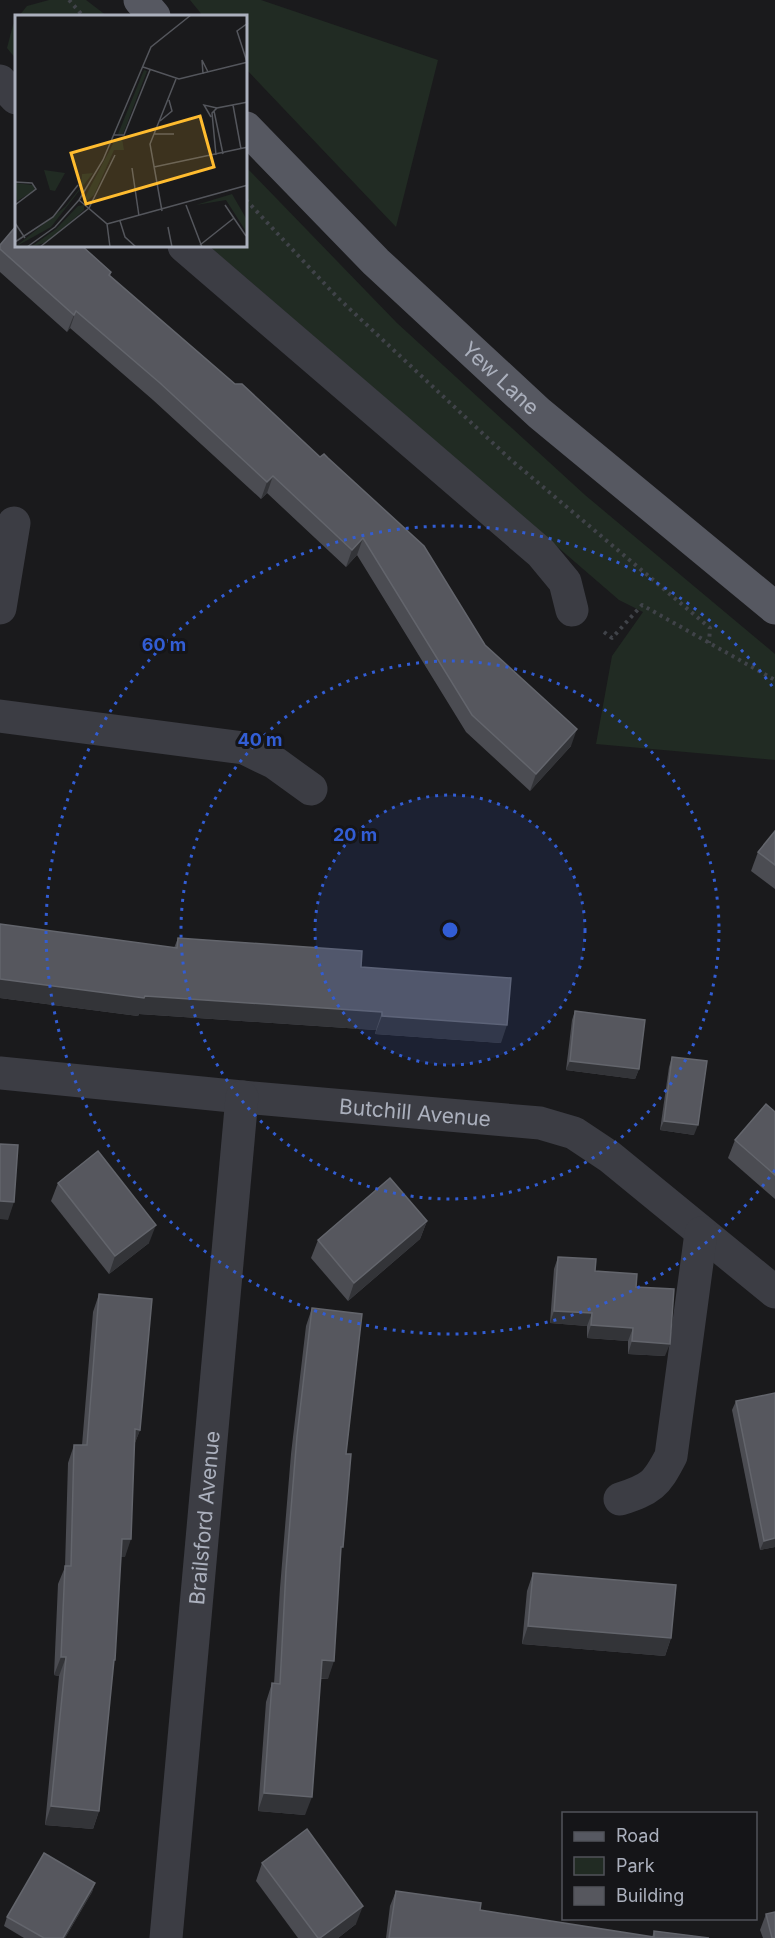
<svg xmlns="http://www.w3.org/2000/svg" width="775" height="1938" font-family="Inter,sans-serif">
	<rect width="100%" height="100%" fill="#1a1a1c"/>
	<g fill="#212b23">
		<path d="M49,0H86L107,16H19L27,6Z"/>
		<path d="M190,0H261L438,60L396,227L246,69V16H203Z"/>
		<path d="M16,20V59L7,48L13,25Z"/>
		<path d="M246,167L397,323L585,495L775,654V760L596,744L612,656L643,612L619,600L209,246H246Z"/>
	</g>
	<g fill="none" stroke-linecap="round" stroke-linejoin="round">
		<g stroke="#404349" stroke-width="4" stroke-dasharray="3 4.5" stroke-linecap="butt">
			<path d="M69,0L83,16"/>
			<path d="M246,200L337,297L510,459L710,628L709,643"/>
			<path d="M604,632L612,638L642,605L775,680"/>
		</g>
		<g stroke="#3c3d44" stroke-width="33">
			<path d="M0,81L16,98"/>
			<path d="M184,246L541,553L565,582L572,610"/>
			<path d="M0,608L14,523"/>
			<path d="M0,716L244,748L275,763L311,789"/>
			<path id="s1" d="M0,1073L242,1097L540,1123L574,1133L610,1157L775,1292"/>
			<path d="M620,1499C651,1489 656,1485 671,1456L701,1233"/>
			<path id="s2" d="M166,1938L242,1097"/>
		</g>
		<g stroke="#565861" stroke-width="33">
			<path d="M140,0L154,16"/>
			<path id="s3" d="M246,128L376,262L539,413L775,608"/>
		</g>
	</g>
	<g fill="#4b4c52">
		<path d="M0,245L111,272L110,276L485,645L571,746L530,791L466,732L357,555L346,567L267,493L261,499L153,400L70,328L67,332L0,272Z"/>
		<path d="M775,831V889L751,871L758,852Z"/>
		<path d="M0,924L174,948L178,938L361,967L501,1043L375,1034L376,1030L139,1014L138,1016L0,998Z"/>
		<path d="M575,1011L639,1069L635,1079L566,1070L572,1020Z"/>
		<path d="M672,1057L694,1135L660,1130L669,1067Z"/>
		<path d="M775,1112V1199L728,1158L735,1140Z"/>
		<path d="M58,1183L149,1243L109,1274L51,1201Z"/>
		<path d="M427,1221L420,1239L348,1301L311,1258L318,1240Z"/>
		<path d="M558,1257L636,1287L665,1356L628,1354V1341L587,1338V1326L550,1323L554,1269Z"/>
		<path d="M99,1294L140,1430L134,1445L125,1557H121L113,1666L99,1811L93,1829L45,1825L59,1676L54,1675L58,1584L65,1567L68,1463L74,1445H82L93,1312Z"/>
		<path d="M312,1308L346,1454L340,1554L328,1679H320L305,1815L258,1811L266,1702L272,1683L274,1684L280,1588L291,1454L306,1326Z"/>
		<path d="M736,1401L775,1547L760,1550L732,1410Z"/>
		<path d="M533,1573L671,1638L665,1656L522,1644L527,1591Z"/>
		<path d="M262,1863L356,1924L338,1938H298L256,1881Z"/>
		<path d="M95,1883L92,1892L65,1938H24L4,1926L7,1917Z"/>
		<path d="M396,1891L480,1910L652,1937L654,1931L709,1938H386L390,1906Z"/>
		<path d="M766,1914L775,1938H763L760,1930Z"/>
	</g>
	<g fill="#333438">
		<path d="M76,311L70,328L67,332L74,315Z"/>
		<path d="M273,476L267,493L261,499L267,482Z"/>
		<path d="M363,538L357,555L346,567L352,550Z"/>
		<path d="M577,729L571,746L530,791L536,774Z"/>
		<path d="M0,979L145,996L382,1012L376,1030L139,1014L138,1016L0,998Z"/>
		<path d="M382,1016L507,1025L501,1043L375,1034Z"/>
		<path d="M570,1061L639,1069L635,1079L566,1070Z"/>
		<path d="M664,1121L698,1125L694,1135L660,1130Z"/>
		<path d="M0,1201L14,1202L8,1220L0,1219Z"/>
		<path d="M427,1221L420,1239L348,1301L354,1283Z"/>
		<path d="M156,1225L149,1243L109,1274L115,1256Z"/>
		<path d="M554,1311L592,1313L587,1326L550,1323Z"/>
		<path d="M591,1325L633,1328L628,1341L587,1338Z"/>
		<path d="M632,1341L670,1344L665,1356L628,1354Z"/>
		<path d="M135,1429L140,1430L133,1448Z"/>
		<path d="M775,1538V1547L760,1550L764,1541Z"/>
		<path d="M122,1539H131L125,1557H116Z"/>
		<path d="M528,1626L671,1638L665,1656L522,1644Z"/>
		<path d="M61,1657H66L59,1676L54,1675Z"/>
		<path d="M322,1660L334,1661L328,1679L315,1678Z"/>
		<path d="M264,1793L312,1797L305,1815L258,1811Z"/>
		<path d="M51,1806L99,1811L93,1829L45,1825Z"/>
		<path d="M95,1883L92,1892L65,1938H63Z"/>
		<path d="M363,1906L356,1924L338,1938H320Z"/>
	</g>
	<g fill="#56575e" stroke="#63656c" stroke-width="1.5">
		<path d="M16,226V246H82L111,272L109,275L235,384H242L320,457L324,454L328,458L424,546L485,645L577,729L536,774L472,715L363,538L352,550L273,476L267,482L160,383L76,311L74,315L0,249V245Z"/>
		<path d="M775,831V865L758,852Z"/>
		<path d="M0,924L177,948L178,938L362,951L361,967L511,978L507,1025L382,1016V1012L145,996L144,998L0,979Z"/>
		<path d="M575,1011L645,1020L639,1069L570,1061Z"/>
		<path d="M672,1057L707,1061L698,1125L664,1121Z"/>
		<path d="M766,1104L775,1112V1175L735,1140Z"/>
		<path d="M0,1144L18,1145L14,1202L0,1201Z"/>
		<path d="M98,1151L156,1225L115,1256L58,1183Z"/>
		<path d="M390,1178L427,1221L354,1283L318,1240Z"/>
		<path d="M558,1257L596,1259L595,1271L637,1274L636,1287L674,1289L670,1344L632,1341L633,1328L591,1325L592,1313L554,1311Z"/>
		<path d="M99,1294L152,1299L140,1430L135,1429L131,1539H122L115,1660H114L99,1811L51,1806L66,1657H61L65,1566H71L74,1445H87Z"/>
		<path d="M312,1308L362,1314L346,1454H351L343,1547H341L334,1661L322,1660L312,1797L264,1793L272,1683L280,1684L286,1570L297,1436Z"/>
		<path d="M775,1393V1538L764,1541L736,1401Z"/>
		<path d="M533,1573L676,1585L671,1638L528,1626Z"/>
		<path d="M307,1829L363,1906L320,1938H318L262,1863Z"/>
		<path d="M44,1853L95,1883L63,1938H44L7,1917Z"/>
		<path d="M396,1891L481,1903L480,1910L654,1937V1931L709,1938H389Z"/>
		<path d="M775,1912V1938H772L766,1914Z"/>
	</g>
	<circle cx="450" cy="930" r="135" fill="#325dd4" fill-opacity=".12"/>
	<g fill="none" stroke="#325dd4" stroke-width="3" stroke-dasharray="3 6">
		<circle cx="450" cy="930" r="135"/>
		<circle cx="450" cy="930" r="269"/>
		<path d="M775 1170A404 404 0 1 1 775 690"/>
	</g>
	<g text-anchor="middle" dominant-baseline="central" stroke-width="6" stroke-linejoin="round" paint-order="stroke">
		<g font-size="21" fill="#abb0bd" stroke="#151518">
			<text stroke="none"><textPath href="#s3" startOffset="357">Yew Lane</textPath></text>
			<text stroke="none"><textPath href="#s1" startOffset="417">Butchill Avenue</textPath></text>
			<text stroke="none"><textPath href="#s2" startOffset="422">Brailsford Avenue</textPath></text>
		</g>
	</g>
	<g transform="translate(15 15)">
		<rect width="232" height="232" fill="#1a1a1c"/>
		<path d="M129,55L132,56L108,119H103ZM107,123L109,135H99L79,180L71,187L70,182L100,125ZM29,155L50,158L40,176L35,175ZM78,158L36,212L0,232L50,192L66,172L67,159ZM0,168L18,170L20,175L2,186ZM217,179L232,205V218L211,185L181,190ZM69,190V195L32,227L16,232L41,214L63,191Z" fill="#212b23"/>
		<path fill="none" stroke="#54565c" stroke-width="1.5" d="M232,47L222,16L233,8M128,52L164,64L233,47M188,59L187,45L193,57M218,90L226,134M199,96L208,139M196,102L189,90L202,93M145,106L157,96L154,85M139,119H159M99,120H109L135,55M201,140L197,98L202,93L233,87M139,152L233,132M117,153L124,201M0,167L17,168L21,174L0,190M64,185L92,209L95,232M171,190L187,232M210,190L231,221M147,196L135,129L161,64M105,206L110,222L121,232M0,208L10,223M92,209L233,170M153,212L157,232M0,227L38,202L63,170M185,230L219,203M12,232L40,212L64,185L88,145L136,32L176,0M25,232L74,193L100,140"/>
		<path fill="#ffbc2f" fill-opacity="0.15" stroke="#ffbc2f" stroke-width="3" d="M185,101L199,152L71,189L56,138Z"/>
		<rect width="232" height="232" fill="none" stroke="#abb0bd" stroke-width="3"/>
	</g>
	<circle cx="450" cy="930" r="9" fill="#325dd4" stroke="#151518" stroke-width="3"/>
	<g font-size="18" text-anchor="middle" font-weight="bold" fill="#325dd4" stroke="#151518" stroke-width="6" stroke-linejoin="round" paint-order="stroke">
		<text x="164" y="651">60 m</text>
		<text x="260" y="746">40 m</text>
		<text x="355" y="841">20 m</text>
	</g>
	<rect x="562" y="1812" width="195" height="108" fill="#151518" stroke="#51535a" stroke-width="1.5"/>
	<rect x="574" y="1832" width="30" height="9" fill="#565861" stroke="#51535a" stroke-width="1.5"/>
	<text x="616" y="1842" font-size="18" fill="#abb0bd">Road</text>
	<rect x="574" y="1857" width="30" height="18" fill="#212b23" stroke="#51535a" stroke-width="1.5"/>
	<text x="616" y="1872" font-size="18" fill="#abb0bd">Park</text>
	<rect x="574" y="1887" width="30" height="18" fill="#56575e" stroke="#51535a" stroke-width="1.5"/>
	<text x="616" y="1902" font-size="18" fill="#abb0bd">Building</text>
</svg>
